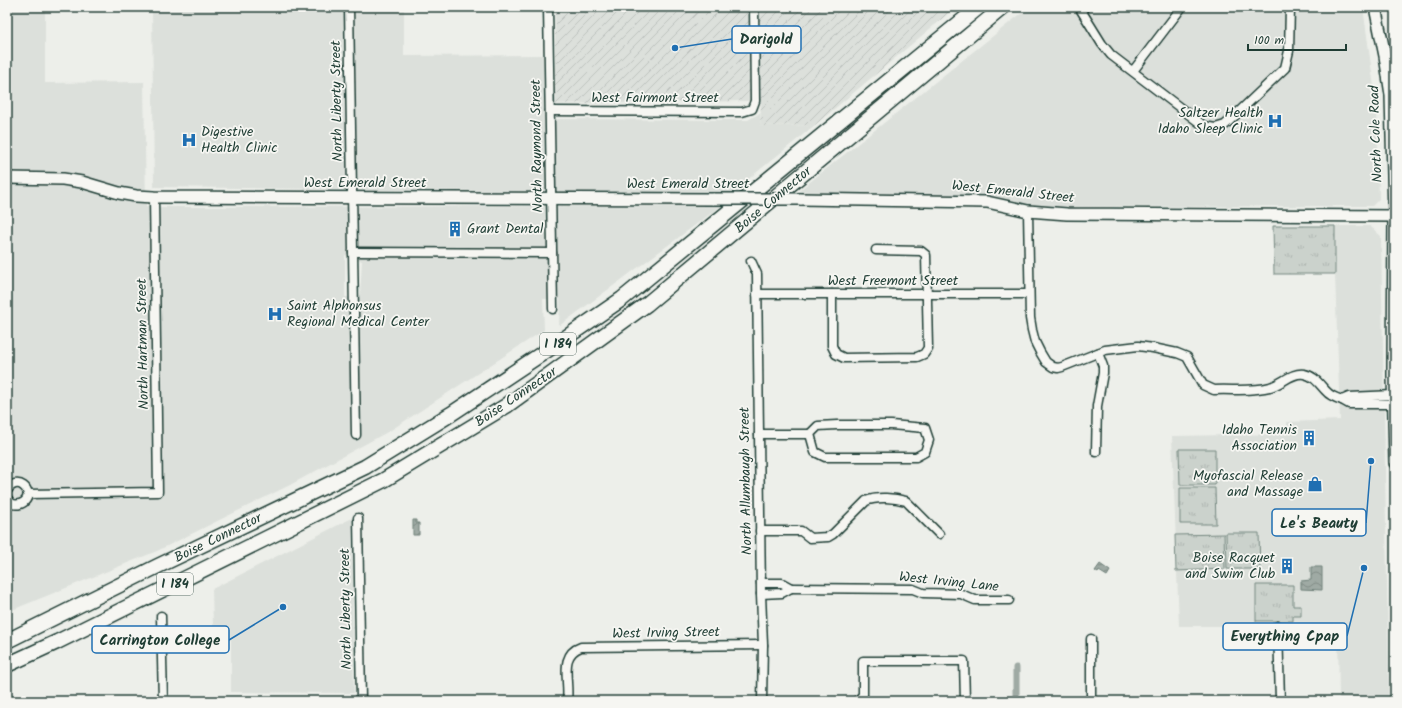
<svg xmlns="http://www.w3.org/2000/svg" width="1402" height="708" font-family="Kalam,sans-serif">
	<defs>
		<pattern id="industrial-furrows" width="10" height="10" patternUnits="userSpaceOnUse"><rect width="10" height="10" fill="#dce0db"/><path d="M-1 1l2-2M0 10L10 0M9 11l2-2" fill="none" stroke="#bcc1bd"/></pattern>
		<pattern id="park-tufts" width="24" height="20" patternUnits="userSpaceOnUse"><rect width="24" height="20" fill="#cbd2cc"/><path d="M3 7l-1-3M5 7V3M7 7l1-3M15 17l-1-3M17 17v-4M19 17l1-3" fill="none" stroke="#aeb5b0"/></pattern>
		<pattern id="water-waves" width="16" height="10" patternUnits="userSpaceOnUse"><rect width="16" height="10" fill="#9faaa4"/><path d="M0 5q4-4 8 0t8 0" fill="none" stroke="#818c86"/></pattern>
	</defs>
	<rect width="100%" height="100%" fill="#edefea"/>
	<filter id="ink" filterUnits="userSpaceOnUse"><feTurbulence type="fractalNoise" baseFrequency=".025" numOctaves="2"/><feDisplacementMap in="SourceGraphic" scale="8" xChannelSelector="R" yChannelSelector="G"/><feConvolveMatrix kernelMatrix="1 2 1 2 8 2 1 2 1" color-interpolation-filters="sRGB"/></filter>
	<g filter="url(#ink)">
		<g fill="#dce0db" fill-rule="evenodd">
			<path d="M7,7H45V83L144,82L146,207L721,206L559,326L560,299H543L544,330L391,430L290,485L157,551L7,612ZM345,255L362,261L360,297H345Z"/>
			<path d="M152,7L404,10V56L543,55L545,119L748,120L760,113V126L815,125L730,194L154,187Z"/>
			<path d="M1031,7H1181L1186,12L1195,7H1363L1377,109L1379,199L1372,206L1044,207L993,197L796,193L1018,16Z"/>
			<path d="M1335,226H1370L1381,236L1389,701H1339L1338,626H1179L1172,436L1287,434V422L1340,420L1335,274Z"/>
			<path d="M352,518L354,693L231,692V640H221V626H213L212,589Z"/>
		</g>
		<path fill="url(#industrial-furrows)" d="M555,7H956L815,125L760,126L761,103L748,101L555,104Z"/>
		<g fill="url(#park-tufts)" stroke="#758880">
			<path d="M1273,226H1335V274H1274Z"/>
			<path d="M1179,449H1215V485H1180Z"/>
			<path d="M1180,488H1215L1216,524H1180Z"/>
			<path d="M1226,533H1259L1260,569H1227Z"/>
			<path d="M1224,534L1225,569L1176,571L1175,535Z"/>
			<path d="M1256,585H1293V606H1301V616H1293V621H1256Z"/>
		</g>
		<g fill="url(#water-waves)" stroke="#6c7e77">
			<path d="M413,520H416V523H419V535H413Z"/>
			<path d="M1100,564L1110,571L1107,576L1099,571L1098,573L1095,571Z"/>
			<path d="M1311,567H1322V590L1301,589V581L1311,580Z"/>
		</g>
		<g fill="none" stroke-linecap="round" stroke-linejoin="round">
			<path stroke="#9faaa4" stroke-width="7" d="M1016,668V701"/>
			<g stroke="#1f3d34" stroke-width="11">
				<g id="minor">
					<path d="M349,7L356,435"/>
					<path d="M548,7L553,309"/>
					<path d="M1079,7L1102,44L1111,55L1204,126L1215,128L1225,125L1285,68L1289,51L1290,7"/>
					<path d="M1133,71L1182,7"/>
					<path d="M550,111L742,112L752,109L755,101L754,7"/>
					<path d="M1028,211L1030,318L1032,330L1035,342L1040,352L1046,362L1053,367L1058,368L1062,367L1105,350L1138,346L1153,348L1177,353L1187,357L1203,385L1214,390C1232,389 1252,392 1270,387C1282,384 1292,372 1304,374C1315,376 1319,384 1326,391C1330,396 1336,398 1342,400"/>
					<path d="M353,252L552,253"/>
					<path d="M751,261L757,274L761,594L763,645L762,701"/>
					<path d="M757,294H1029"/>
					<path d="M832,294V346L836,354L844,358L917,357L924,354L928,348L926,255L921,251L876,250"/>
					<path d="M1394,395L1349,397L1342,400L1349,404H1394"/>
					<path d="M837,425H891L925,428L929,440L925,452L916,457H825L815,452L810,434L818,426Z"/>
					<path d="M759,434H810"/>
					<path d="M1096,452L1097,406L1103,373V366L1098,353"/>
					<path d="M7,491C16,474 36,491 24,502C20,505 16,505 12,504L7,498"/>
					<path d="M28,494L158,492L154,197"/>
					<path d="M358,518L361,701"/>
					<path d="M760,531H801L810,538L828,537L833,534L866,501C877,496 895,498 906,501L939,534"/>
					<path d="M761,583H782L791,588L782,593L761,594"/>
					<path d="M791,588L913,589L923,593L961,594L975,600H1009"/>
					<path d="M161,616L163,701"/>
					<path d="M1278,626L1280,701"/>
					<path d="M567,701C570,681 558,655 581,647L763,645"/>
					<path d="M857,701L863,695V661H964L965,701"/>
					<path d="M1091,701V639"/>
				</g>
			</g>
			<g stroke="#1f3d34" stroke-width="14">
				<g id="secondary">
					<path d="M1375,7L1385,56L1391,95L1394,216L1393,375L1395,463"/>
					<path d="M7,178L63,179L82,182L119,193L136,196L154,197L714,199"/>
					<path d="M800,199L987,202L1028,211L1067,214L1395,216"/>
				</g>
			</g>
			<g stroke="#1f3d34" stroke-width="17">
				<g id="motorway">
					<path d="M7,641L158,566L365,467L451,414L555,345L622,299L979,7"/>
					<path d="M7,665L57,642L384,480L506,406L647,304L1003,7"/>
				</g>
			</g>
			<use href="#minor" stroke="#f6f6f2" stroke-width="8"/>
			<use href="#secondary" stroke="#f6f6f2" stroke-width="11"/>
			<use href="#motorway" stroke="#f6f6f2" stroke-width="14"/>
			<g stroke="#1f3d34" stroke-width="14" stroke-linecap="butt">
				<path id="secondary-bridge" d="M714,199H800"/>
			</g>
			<use href="#secondary-bridge" stroke="#f6f6f2" stroke-width="11"/>
		</g>
	</g>
	<defs>
		<g id="hospital-bare" transform="scale(1.2)"><path d="M-5-5h3v3.5h4V-5h3V5h-3V1.5h-4V5h-3Z" fill="#1f6fb2" stroke="#f6f6f2" stroke-width="2.5" paint-order="stroke"/></g>
		<g id="building-bare" transform="scale(1.2)"><path d="M-4-6H4V6H1V3H-1V6H-4ZM-2.5-4.3h1.7v1.8h-1.7ZM.8-4.3h1.7v1.8H.8ZM-2.5-1h1.7V.8h-1.7ZM.8-1h1.7V.8H.8Z" fill="#1f6fb2" stroke="#f6f6f2" stroke-width="2.5" paint-order="stroke"/></g>
		<g id="shop-bare" transform="scale(1.2)"><path d="M-5-2.5h2.3a2.7 3.5 0 0 1 5.4 0H5L5.5 6h-11ZM-1.5-2.5h3a1.5 2.3 0 0 0-3 0Z" fill="#1f6fb2" stroke="#f6f6f2" stroke-width="2.5" paint-order="stroke"/></g>
	</defs>
	<g fill-rule="evenodd">
		<use href="#hospital-bare" x="1275" y="121"/>
		<use href="#hospital-bare" x="189" y="140"/>
		<use href="#building-bare" x="455" y="229"/>
		<use href="#hospital-bare" x="275" y="314"/>
		<use href="#building-bare" x="1309" y="438"/>
		<use href="#shop-bare" x="1315" y="484"/>
		<use href="#building-bare" x="1287" y="566"/>
	</g>
	<g text-anchor="middle" dominant-baseline="central" stroke-width="3.5" stroke-linejoin="round" paint-order="stroke">
		<g fill="#f6f6f2" stroke="#60746d" stroke-width="1">
			<rect x="540" y="333" width="36" height="22" rx="3"/>
			<rect x="157" y="573" width="36" height="22" rx="3"/>
		</g>
		<g font-size="13" font-weight="bold" fill="#1f3d34">
			<text x="558" y="344">I 184</text>
			<text x="175" y="584">I 184</text>
		</g>
		<g font-size="14" fill="#1f3d34" stroke="#f6f6f2">
			<text x="655" y="98">West Fairmont Street</text>
			<text transform="translate(337 101) rotate(-91)">North Liberty Street</text>
			<text transform="translate(1376 134) rotate(-92)">North Cole Road</text>
			<text transform="translate(537 146) rotate(-91)">North Raymond Street</text>
			<text x="365" y="183">West Emerald Street</text>
			<text x="688" y="184">West Emerald Street</text>
			<text transform="translate(1013 192) rotate(6)">West Emerald Street</text>
			<text transform="translate(773 200) rotate(-40)">Boise Connector</text>
			<text x="893" y="281">West Freemont Street</text>
			<text transform="translate(143 344) rotate(-91)">North Hartman Street</text>
			<text transform="translate(516 397) rotate(-34)">Boise Connector</text>
			<text transform="translate(746 481) rotate(-91)">North Allumbaugh Street</text>
			<text transform="translate(218 538) rotate(-26)">Boise Connector</text>
			<text transform="translate(949 582) rotate(6)">West Irving Lane</text>
			<text transform="translate(346 609) rotate(-91)">North Liberty Street</text>
			<text transform="translate(666 633) rotate(-1)">West Irving Street</text>
		</g>
		<g font-size="14" fill="#1f3d34" stroke="#f6f6f2" text-anchor="end">
			<text x="1263" y="113">Saltzer Health<tspan x="1263" dy="16">Idaho Sleep Clinic</tspan></text>
			<text x="201" y="132" text-anchor="start">Digestive<tspan x="201" dy="16">Health Clinic</tspan></text>
			<text x="467" y="229" text-anchor="start">Grant Dental</text>
			<text x="287" y="306" text-anchor="start">Saint Alphonsus<tspan x="287" dy="16">Regional Medical Center</tspan></text>
			<text x="1297" y="430">Idaho Tennis<tspan x="1297" dy="16">Association</tspan></text>
			<text x="1303" y="476">Myofascial Release<tspan x="1303" dy="16">and Massage</tspan></text>
			<text x="1275" y="558">Boise Racquet<tspan x="1275" dy="16">and Swim Club</tspan></text>
		</g>
	</g>
	<path fill="none" stroke="#1f6fb2" stroke-width="1.5" d="M675 48L732 39M1371 461L1366 523M1364 568L1347 636M283 607L229 640"/>
	<g fill="#1f6fb2" stroke="#f6f6f2" stroke-width="1.5">
		<circle cx="675" cy="48" r="4"/>
		<circle cx="1371" cy="461" r="4"/>
		<circle cx="1364" cy="568" r="4"/>
		<circle cx="283" cy="607" r="4"/>
	</g>
	<g fill="#f6f6f2" stroke="#1f6fb2" stroke-width="1.5">
		<rect x="732" y="26" width="69" height="27" rx="4"/>
		<rect x="1272" y="509" width="94" height="27" rx="4"/>
		<rect x="1223" y="623" width="124" height="27" rx="4"/>
		<rect x="92" y="626" width="137" height="27" rx="4"/>
	</g>
	<g font-size="15" text-anchor="middle" font-weight="bold" fill="#1f3d34">
		<text x="766" y="44">Darigold</text>
		<text x="1319" y="528">Le's Beauty</text>
		<text x="1285" y="641">Everything Cpap</text>
		<text x="160" y="645">Carrington College</text>
	</g>
	<rect width="1402" height="708" fill="none" stroke="#f6f6f2" stroke-width="24"/>
	<rect x="12" y="12" width="1378" height="684" fill="none" stroke="#1f3d34" stroke-width="1.5" filter="url(#ink)"/>
	<path d="M1248 44v6h98v-6" fill="none" stroke="#1f3d34" stroke-width="2"/>
	<text x="1254" y="44" font-size="12" fill="#1f3d34" stroke="#f6f6f2" stroke-width="3" paint-order="stroke">100 m</text>
</svg>
